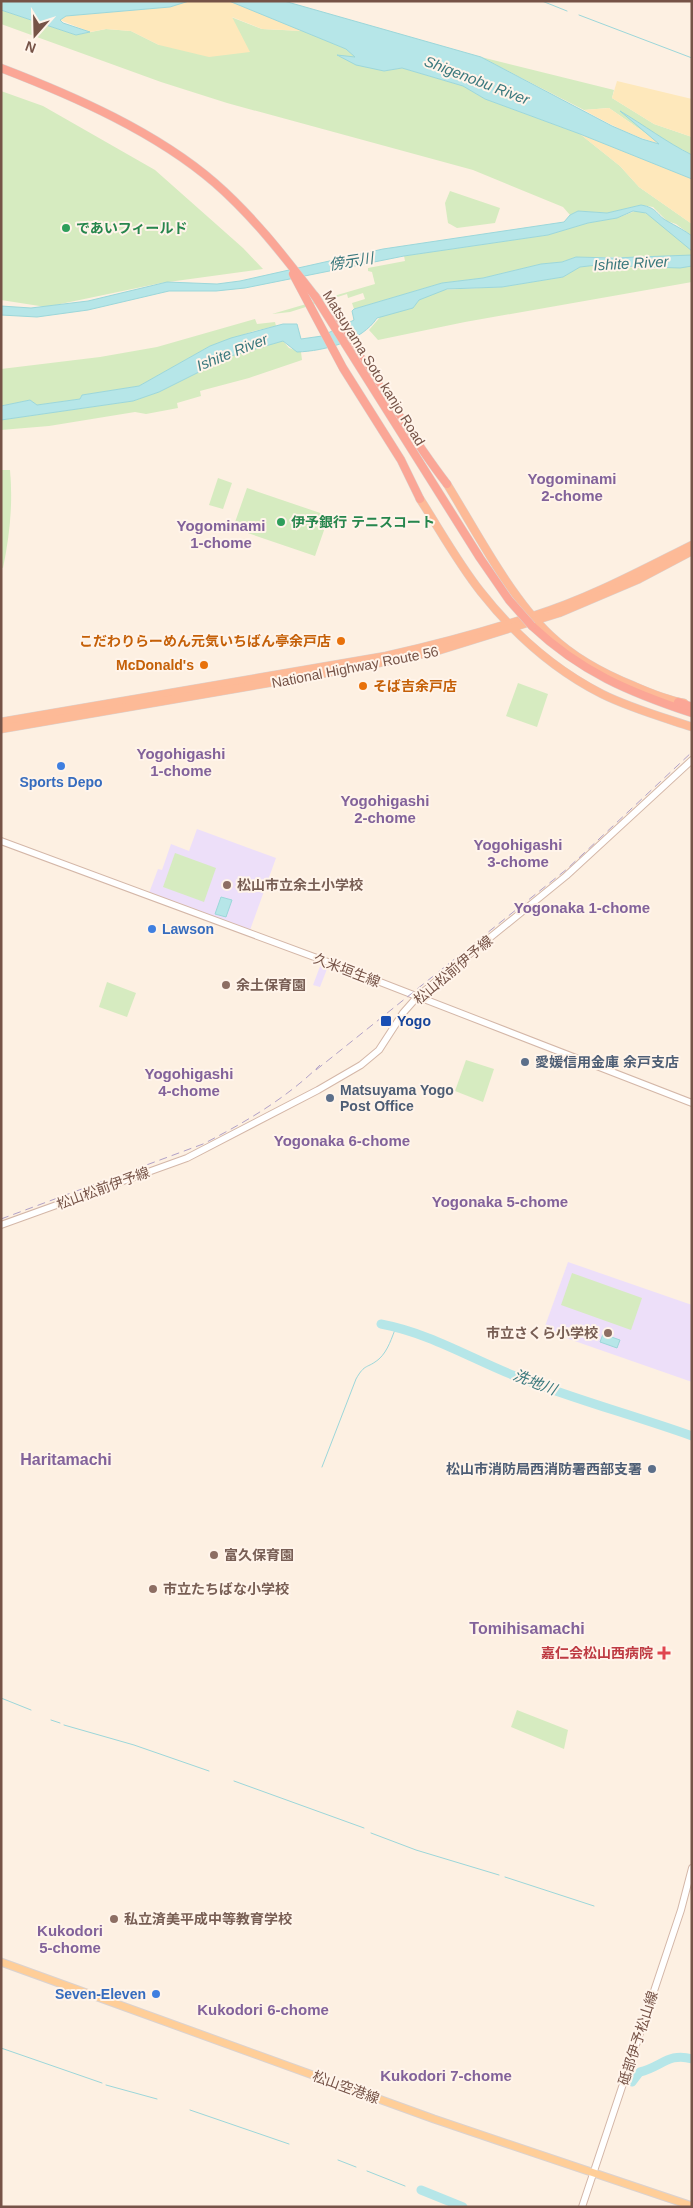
<svg xmlns="http://www.w3.org/2000/svg" width="693" height="2208" font-family="Helvetica,'Noto Sans JP',sans-serif">
	<rect width="100%" height="100%" fill="#fdf0e2"/>
	<g fill="#eddff9">
		<path d="M197,829L276,858L250,930L149,893L158,869L162,870L171,844L189,851Z"/>
		<path d="M322,961L329,964L320,987L313,985Z"/>
		<path d="M568,1262L692,1305V1382L546,1331L544,1329Z"/>
	</g>
	<g fill="#d6ebc0">
		<path d="M1,10L76,35L106,29L131,31L159,45L231,17L262,29L303,31L346,49L356,57L338,56L384,71L402,68L463,86L485,99L580,134L620,166L639,187L692,224V236L676,224L667,221L653,207L641,205L607,213L578,211L570,215L563,207L473,170L227,103L161,82L1,24Z"/>
		<path d="M481,57L614,90L612,98L654,124L692,137V155L668,142L623,113L661,144L609,108L584,110Z"/>
		<path d="M1,91L43,106L155,170L243,248L263,269L161,283L46,307L1,300Z"/>
		<path d="M450,191L500,208L495,223L457,228L448,223L445,203Z"/>
		<path d="M638,210C656,216 678,238 692,251V255L685,257H576L562,262L541,264L483,278L442,283L354,309L352,303L365,299L363,293L348,298L347,294L290,312L272,314L375,284L372,272L368,271V268L405,261L404,256L548,235L588,223L617,218Z"/>
		<path d="M597,265L653,269L692,266V282L465,322L378,340L369,330L381,316L413,308L419,300L440,290L502,287L563,277L580,267Z"/>
		<path d="M255,319L257,324L275,322L276,326L254,331L210,346L139,386L82,395L80,399L37,405L30,400L1,406V369L100,357L157,347Z"/>
		<path d="M283,341L289,348L301,352L302,360L249,378L200,391L201,396L177,403L178,408L146,414L135,412L49,426L1,430V420L133,401L159,392L231,356Z"/>
		<path d="M1,470H10C13,503 10,534 3,568L1,567Z"/>
		<path d="M218,478L232,483L223,509L209,505Z"/>
		<path d="M247,488L329,516L315,556L233,528Z"/>
		<path d="M518,683L548,694L537,727L506,716Z"/>
		<path d="M175,853L216,868L204,902L163,887Z"/>
		<path d="M107,982L136,993L127,1017L99,1007Z"/>
		<path d="M466,1060L494,1069L483,1102L455,1091Z"/>
		<path d="M572,1273L642,1298L631,1330L561,1305Z"/>
		<path d="M517,1710L568,1730L564,1749L511,1727Z"/>
	</g>
	<g fill="#fee8bb">
		<path d="M189,1H229L303,31L262,29L232,17L250,52L209,57L159,45L131,31L106,29L90,32L60,20L66,16L170,7Z"/>
		<path d="M617,81L692,99V137L654,124L612,98Z"/>
		<path d="M609,108L661,144C633,137 609,124 584,110Z"/>
		<path d="M580,134L692,179V224L639,187L620,166Z"/>
	</g>
	<g fill="#b6e6e8" stroke="#9cd7da">
		<path d="M1,1H189L170,7L66,16L60,20L63,23L90,32L76,35L1,10Z"/>
		<path d="M229,1H284L481,57L612,126L642,139L659,144L620,111C644,125 666,142 692,155V179L580,134L485,99L463,86L402,68L384,71L356,65L337,55L355,57L346,49Z"/>
		<path d="M641,205C658,208 655,214 667,221C676,226 684,230 692,236V251L646,213L633,211L617,218L588,223L548,235L404,256L245,288L216,291H169L88,310L37,317L1,315V306L31,308L88,301L167,282L217,284L240,281L383,249L564,222L570,215L578,211L607,213Z"/>
		<path d="M692,255V266L680,268L597,265L580,267L563,277L502,287L447,289L419,300L413,308L377,318C362,341 325,351 297,352L283,341L231,356L159,392L133,401L1,420V406L30,400L37,405L80,399L82,395L139,386L210,346L231,338L283,324H297L301,339L322,336L354,320L352,311L354,309L442,283L483,278L541,264L562,262L576,257L613,258Z"/>
		<path d="M221,897L232,900L226,917L215,914Z"/>
		<path d="M603,1334L620,1340L617,1348L600,1342Z"/>
	</g>
	<g fill="none" stroke-linecap="round" stroke-linejoin="round">
		<g stroke="#9cd7da" stroke-width="1">
			<path d="M542,1L567,11"/>
			<path d="M579,15L692,58"/>
			<path d="M322,1467L356,1379C365,1363 367,1369 379,1359C388,1351 392,1337 396,1327"/>
			<path d="M1,1698L31,1710"/>
			<path d="M51,1720L60,1723"/>
			<path d="M64,1725L134,1745L209,1771"/>
			<path d="M234,1781L364,1828"/>
			<path d="M371,1833L416,1850L499,1875"/>
			<path d="M505,1877L594,1906"/>
			<path d="M1,2048L102,2083"/>
			<path d="M106,2085L157,2099"/>
			<path d="M190,2110L289,2144"/>
			<path d="M338,2160L356,2167"/>
			<path d="M367,2171L405,2186"/>
		</g>
		<g stroke="#b6e6e8" stroke-width="9">
			<path d="M381,1324C429,1333 470,1358 515,1376C573,1399 633,1415 692,1436"/>
			<path d="M640,2072C661,2067 669,2052 692,2059"/>
			<path d="M632,2082L638,2074"/>
			<path d="M421,2190L463,2207"/>
		</g>
		<g stroke="#d4b7a8" stroke-width="8">
			<g id="secondary">
				<path d="M1,841L344,968L692,1103"/>
				<path d="M1,1225L187,1158L318,1090L361,1065L379,1050L403,1013L418,996L566,876L692,760"/>
				<path d="M582,2207L681,1910L692,1868"/>
			</g>
		</g>
		<g stroke="#dbd2cf" stroke-width="9">
			<path id="primary" d="M1,1962L434,2119L692,2206"/>
		</g>
		<g stroke="#dbd2cf" stroke-width="9">
			<g id="trunk">
				<path d="M447,484C476,531 510,597 550,635C573,657 604,674 634,686C650,693 667,700 684,703"/>
				<path d="M420,499C440,530 458,563 481,592C514,634 555,670 602,694C630,708 662,717 692,727"/>
				<path d="M1,722L386,656C435,645 484,632 533,616C588,599 640,571 692,545"/>
				<path d="M1,729L344,670L437,651L559,613L639,579L692,551"/>
			</g>
		</g>
		<g stroke="#dbd2cf" stroke-width="9">
			<g id="motorway">
				<path d="M1,68C74,96 156,132 215,183C255,218 286,259 318,300"/>
				<path d="M293,274L343,368L401,460L420,499"/>
				<path d="M333,319C374,372 406,431 447,484"/>
				<path d="M532,626C581,672 629,692 692,713"/>
				<path d="M678,702L692,707"/>
			</g>
		</g>
		<use href="#secondary" stroke="#fff" stroke-width="6"/>
		<use href="#primary" stroke="#ffce98" stroke-width="7"/>
		<use href="#trunk" stroke="#fdba97" stroke-width="8"/>
		<use href="#motorway" stroke="#fba696" stroke-width="8"/>
		<g stroke="#b1a1c7" stroke-width="1" stroke-dasharray="8 5" stroke-linecap="butt">
			<path d="M316,1070L567,869L692,752"/>
			<path d="M1,1219L203,1144C244,1123 287,1098 320,1065"/>
		</g>
		<g stroke="#dbd2cf" stroke-width="9" stroke-linecap="butt">
			<path id="motorway-bridge" d="M315,296L480,558L509,600L532,626"/>
		</g>
		<use href="#motorway-bridge" stroke="#fba696" stroke-width="8"/>
	</g>
	<g fill="#2e9e5b" stroke="#fff4ea" stroke-width="2">
		<circle cx="66" cy="228" r="5"/>
		<circle cx="281" cy="522" r="5"/>
	</g>
	<g fill="#e8710a" stroke="#fff4ea" stroke-width="2">
		<circle cx="341" cy="641" r="5"/>
		<circle cx="204" cy="665" r="5"/>
		<circle cx="363" cy="686" r="5"/>
	</g>
	<g fill="#3f7fe0" stroke="#fff4ea" stroke-width="2">
		<circle cx="61" cy="766" r="5"/>
		<circle cx="152" cy="929" r="5"/>
		<circle cx="156" cy="1994" r="5"/>
	</g>
	<g fill="#8d6e63" stroke="#fff4ea" stroke-width="2">
		<circle cx="227" cy="885" r="5"/>
		<circle cx="226" cy="985" r="5"/>
		<circle cx="608" cy="1333" r="5"/>
		<circle cx="214" cy="1555" r="5"/>
		<circle cx="153" cy="1589" r="5"/>
		<circle cx="114" cy="1919" r="5"/>
	</g>
	<rect fill="#1a4fb4" stroke="#fff4ea" stroke-width="2" x="380" y="1015" width="12" height="12" rx="2.5"/>
	<g fill="#5c6f8a" stroke="#fff4ea" stroke-width="2">
		<circle cx="525" cy="1062" r="5"/>
		<circle cx="330" cy="1098" r="5"/>
		<circle cx="652" cy="1469" r="5"/>
	</g>
	<path fill="#e0444e" stroke="#fff4ea" stroke-width="2" d="M661.5 1645.5h5v5h5v5h-5v5h-5v-5h-5v-5h5z"/>
	<g text-anchor="middle" dominant-baseline="central" stroke-width="4" stroke-linejoin="round" paint-order="stroke">
		<g font-size="14" font-weight="bold" fill="#27864d" stroke="#fff4ea" text-anchor="start">
			<text x="76" y="228">であいフィールド</text>
			<text x="291" y="522">伊予銀行 テニスコート</text>
		</g>
		<g font-size="14" fill="#765347" stroke="#fff4ea">
			<text transform="translate(374 368) rotate(58)">Matsuyama Soto kanjo Road</text>
			<text transform="translate(355 667) rotate(-11)">National Highway Route 56</text>
			<text transform="translate(347 970) rotate(21)">久米垣生線</text>
			<text transform="translate(453 970) rotate(-40)">松山松前伊予線</text>
			<text transform="translate(103 1188) rotate(-20)">松山松前伊予線</text>
			<text transform="translate(638 2038) rotate(-72)">砥部伊予松山線</text>
			<text transform="translate(346 2087) rotate(20)">松山空港線</text>
		</g>
		<g font-size="14" font-weight="bold" fill="#c56008" stroke="#fff4ea" text-anchor="end">
			<text x="331" y="641">こだわりらーめん元気いちばん亭余戸店</text>
			<text x="194" y="665">McDonald's</text>
			<text x="373" y="686" text-anchor="start">そば吉余戸店</text>
		</g>
		<g font-size="14" font-weight="bold" fill="#366cbe" stroke="#fff4ea">
			<text x="61" y="782">Sports Depo</text>
			<text x="162" y="929" text-anchor="start">Lawson</text>
			<text x="146" y="1994" text-anchor="end">Seven-Eleven</text>
		</g>
		<g font-size="14" font-weight="bold" fill="#785e54" stroke="#fff4ea" text-anchor="start">
			<text x="237" y="885">松山市立余土小学校</text>
			<text x="236" y="985">余土保育園</text>
			<text x="598" y="1333" text-anchor="end">市立さくら小学校</text>
			<text x="224" y="1555">富久保育園</text>
			<text x="163" y="1589">市立たちばな小学校</text>
			<text x="124" y="1919">私立済美平成中等教育学校</text>
		</g>
		<g font-size="14" font-weight="bold" fill="#164399" stroke="#fff4ea" text-anchor="start">
			<text x="397" y="1021">Yogo</text>
		</g>
		<g font-size="14" font-weight="bold" fill="#4e5e75" stroke="#fff4ea" text-anchor="start">
			<text x="535" y="1062">愛媛信用金庫 余戸支店</text>
			<text x="340" y="1090">Matsuyama Yogo<tspan x="340" dy="16">Post Office</tspan></text>
			<text x="642" y="1469" text-anchor="end">松山市消防局西消防署西部支署</text>
		</g>
		<g font-size="14" font-weight="bold" fill="#be3a42" stroke="#fff4ea" text-anchor="end">
			<text x="653" y="1653">嘉仁会松山西病院</text>
		</g>
		<g font-size="15" font-style="italic" fill="#3a787d" stroke="#fff4ea">
			<text transform="translate(477 80) rotate(21)">Shigenobu River</text>
			<text transform="translate(351 261) rotate(-9)">傍示川</text>
			<text transform="translate(631 263) rotate(-3)">Ishite River</text>
			<text transform="translate(232 352) rotate(-22)">Ishite River</text>
			<text transform="translate(535 1382) rotate(21)">洗地川</text>
		</g>
		<g font-size="15" font-weight="bold" fill="#82629a" stroke="#fff4ea">
			<text x="572" y="478">Yogominami<tspan x="572" dy="17">2-chome</tspan></text>
			<text x="221" y="525">Yogominami<tspan x="221" dy="17">1-chome</tspan></text>
			<text x="181" y="753">Yogohigashi<tspan x="181" dy="17">1-chome</tspan></text>
			<text x="385" y="800">Yogohigashi<tspan x="385" dy="17">2-chome</tspan></text>
			<text x="518" y="844">Yogohigashi<tspan x="518" dy="17">3-chome</tspan></text>
			<text x="582" y="907">Yogonaka 1-chome</text>
			<text x="189" y="1073">Yogohigashi<tspan x="189" dy="17">4-chome</tspan></text>
			<text x="342" y="1140">Yogonaka 6-chome</text>
			<text x="500" y="1201">Yogonaka 5-chome</text>
			<text x="70" y="1930">Kukodori<tspan x="70" dy="17">5-chome</tspan></text>
			<text x="263" y="2009">Kukodori 6-chome</text>
			<text x="446" y="2075">Kukodori 7-chome</text>
		</g>
		<g font-size="16" font-weight="bold" fill="#82629a" stroke="#fff4ea">
			<text x="66" y="1459">Haritamachi</text>
			<text x="527" y="1628">Tomihisamachi</text>
		</g>
	</g>
	<rect width="693" height="2208" fill="none" stroke="#765347" stroke-width="5"/>
	<g transform="translate(35 35) rotate(200)" stroke="#fff4ea" stroke-width="4" paint-order="stroke">
	<path d="M0-4L9 19L0 12L-9 19Z" fill="#765347"/>
	<text y="-8" font-size="14" font-weight="bold" text-anchor="middle" fill="#765347">N</text>
	</g>
</svg>
